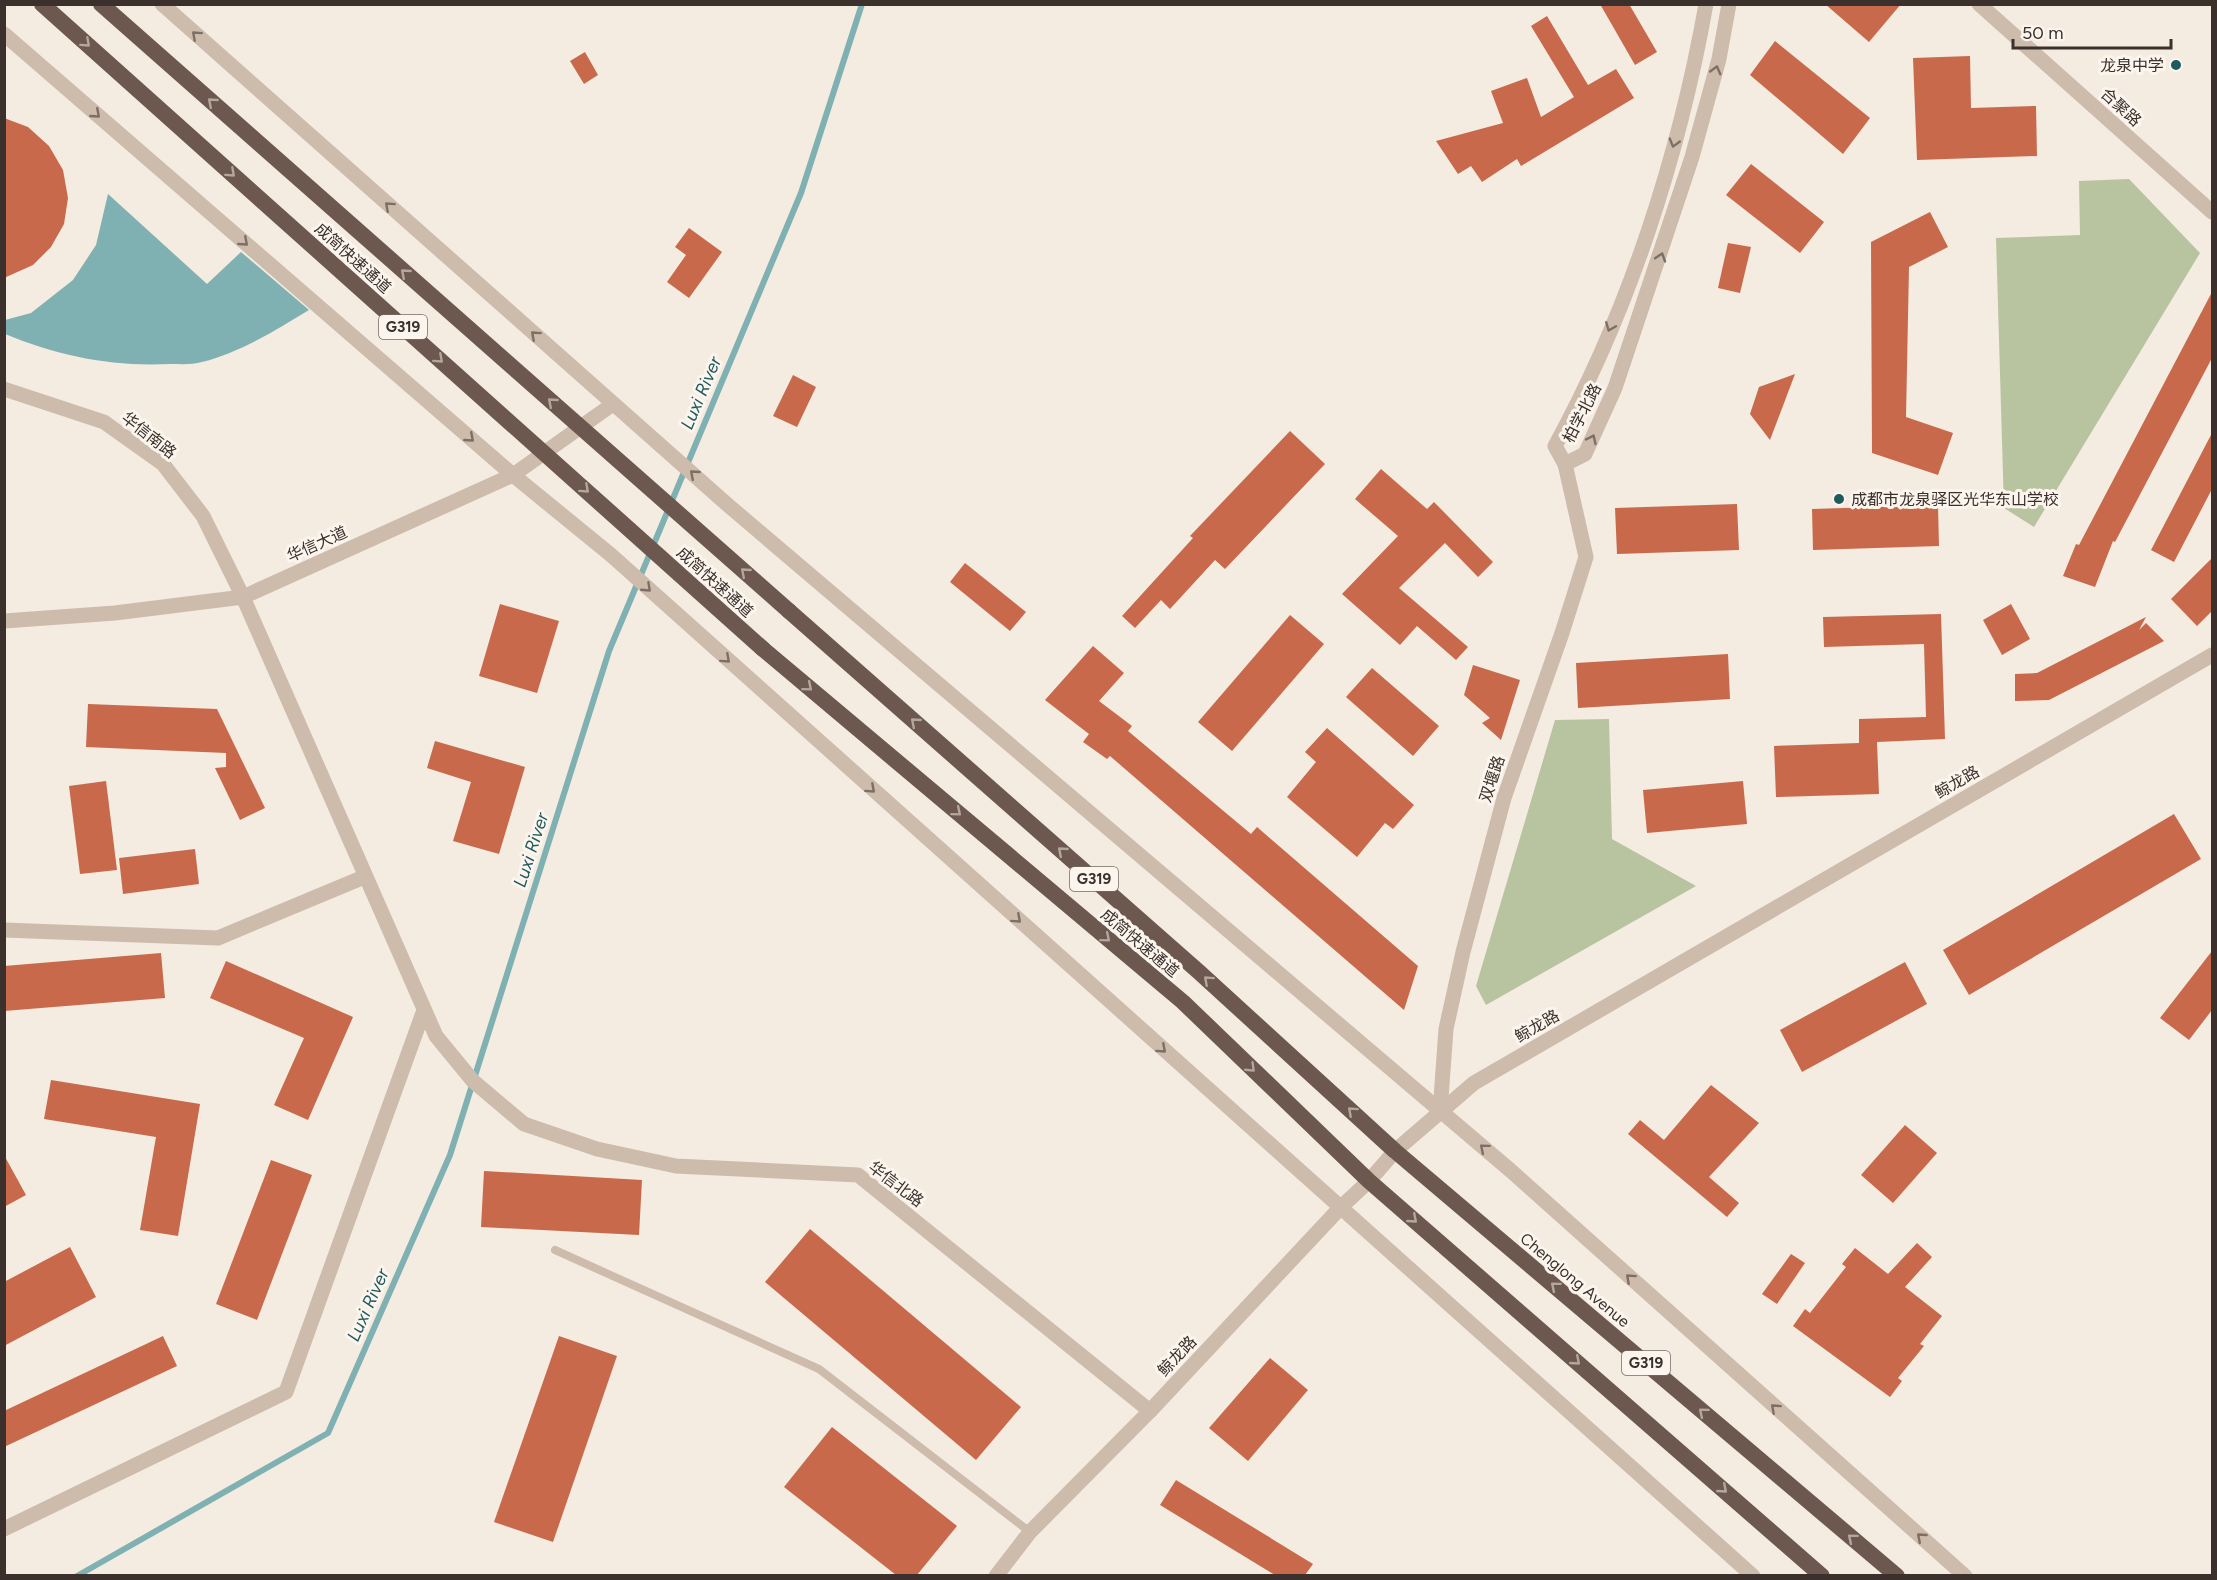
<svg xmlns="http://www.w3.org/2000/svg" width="2217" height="1580" font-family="Figtree,'Noto Sans SC',sans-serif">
	<rect width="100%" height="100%" fill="#f4ebe1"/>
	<g fill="#b8c4a0">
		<path d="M2129,179L2200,253L2034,527L2004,508L1996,238L2080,235L2079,181Z"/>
		<path d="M1609,719L1612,839L1696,886L1486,1005L1476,986L1555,720Z"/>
	</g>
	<path fill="#7fb0b2" d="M108,194L207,284L241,252L309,310C276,330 241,352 202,362C192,365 180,364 170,364C112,367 58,356 5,334V320L31,313L73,280L96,245Z"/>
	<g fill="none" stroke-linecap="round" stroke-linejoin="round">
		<path stroke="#7fb0b2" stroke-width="6" d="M77,1576L328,1433L450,1155L609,651L801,193L862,4"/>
	</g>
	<g fill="#c8694b">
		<path d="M1600,4H1629L1657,52L1635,65Z"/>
		<path d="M1825,4H1901L1869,42Z"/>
		<path d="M1547,16L1588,85L1616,69L1634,98L1521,166L1517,159L1482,182L1471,166L1458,174L1436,141L1503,123L1491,91L1527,78L1541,117L1574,97L1531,26Z"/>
		<path d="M1775,41L1870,118L1843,154L1750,75Z"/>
		<path d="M585,52L598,75L584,84L570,61Z"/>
		<path d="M1970,56L1971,108L2036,106L2037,156L1917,160L1913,58Z"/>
		<path d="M4,118L28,127L49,146L63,170L68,198L64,224L51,247L33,265L4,278Z"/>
		<path d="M1751,164L1824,222L1800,253L1726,195Z"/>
		<path d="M1930,212L1948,247L1909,267L1906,417L1953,433L1938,475L1872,453L1871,242Z"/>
		<path d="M689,228L722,252L689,298L667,282L686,255L675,247Z"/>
		<path d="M1728,243L1751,247L1740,293L1718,288Z"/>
		<path d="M2212,292V358L2115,542L2113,541L2095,587L2063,576L2076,544L2079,545Z"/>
		<path d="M1795,374L1770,440L1750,414L1759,387Z"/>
		<path d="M793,375L816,387L797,427L773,416Z"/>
		<path d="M1290,431L1325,464L1225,569L1215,560L1170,609L1161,600L1135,628L1122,616L1193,538L1190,536Z"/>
		<path d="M2212,433V489L2174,562L2151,550Z"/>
		<path d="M1381,469L1427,509L1434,502L1493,562L1478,577L1445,543L1399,588L1468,647L1456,660L1417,626L1400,645L1342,594L1398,536L1355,499Z"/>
		<path d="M1737,504L1739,550L1617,554L1615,508Z"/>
		<path d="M1938,505L1939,546L1813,550L1812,509Z"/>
		<path d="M2212,558V611L2197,626L2171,599Z"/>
		<path d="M965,563L1026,612L1010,631L950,582Z"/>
		<path d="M500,604L559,621L537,693L479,676Z"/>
		<path d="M2011,604L2030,639L2002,655L1983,620Z"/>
		<path d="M1941,614L1945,739L1877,742L1879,794L1776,797L1774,746L1859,743V719L1926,717L1924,644L1824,647L1823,617Z"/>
		<path d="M1290,615L1324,644L1232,751L1198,722Z"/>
		<path d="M2146,617L2139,630L2146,623L2164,641L2049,700L2015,701V674L2037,673Z"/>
		<path d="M1093,646L1124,673L1099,701L1132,726L1128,731L1251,834L1257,827L1418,966L1404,1010L1110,756L1107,759L1083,742L1089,734L1045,700Z"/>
		<path d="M1728,654L1730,699L1578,708L1576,663Z"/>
		<path d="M1473,665L1520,680L1501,740L1482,723L1490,718L1464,695Z"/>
		<path d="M1372,668L1439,726L1413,756L1346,697Z"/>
		<path d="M88,704L217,709L265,808L240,820L215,768L226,767V753L86,747Z"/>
		<path d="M1327,728L1414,805L1393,829L1385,823L1357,857L1287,797L1316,762L1305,752Z"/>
		<path d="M435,741L525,767L499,854L453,841L471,782L427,768Z"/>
		<path d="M106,781L117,870L80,874L69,786Z"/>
		<path d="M1743,781L1747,824L1647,833L1643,790Z"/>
		<path d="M2174,814L2201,859L1969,995L1943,950Z"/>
		<path d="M195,849L199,884L123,894L119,858Z"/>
		<path d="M2212,951V1010L2189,1040L2160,1018Z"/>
		<path d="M161,953L165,998L4,1011V966Z"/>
		<path d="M226,961L353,1017L308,1120L274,1105L304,1038L210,998Z"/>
		<path d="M1905,962L1927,1004L1802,1072L1780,1030Z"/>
		<path d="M51,1080L200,1104L178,1236L140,1230L156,1137L44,1119Z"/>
		<path d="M1711,1085L1759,1123L1709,1177L1739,1203L1727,1217L1628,1134L1640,1120L1664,1140Z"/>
		<path d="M1905,1125L1937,1153L1893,1203L1861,1175Z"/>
		<path d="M4,1155L26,1195L4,1207Z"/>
		<path d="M271,1160L312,1175L257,1320L216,1304Z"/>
		<path d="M484,1171L642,1180L639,1235L481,1227Z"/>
		<path d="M810,1229L1021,1407L976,1460L765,1282Z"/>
		<path d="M1917,1243L1932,1257L1905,1287L1942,1316L1920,1344L1924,1346L1898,1378L1902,1381L1890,1397L1793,1326L1805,1309L1810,1313L1846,1267L1842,1264L1855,1248L1888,1274Z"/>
		<path d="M70,1247L96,1297L4,1346V1282Z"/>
		<path d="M1791,1254L1805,1263L1777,1304L1762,1294Z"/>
		<path d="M163,1336L177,1366L4,1447V1411Z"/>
		<path d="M559,1336L617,1356L553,1542L494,1522Z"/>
		<path d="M1270,1358L1308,1390L1248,1461L1209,1428Z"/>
		<path d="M832,1427L957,1526L917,1575H896L784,1487Z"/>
		<path d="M1176,1480L1313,1564L1305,1575H1275L1160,1505Z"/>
	</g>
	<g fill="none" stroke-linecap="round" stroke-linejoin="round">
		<path stroke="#cdbbac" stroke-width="8" d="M555,1250L819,1369L1030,1532"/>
		<g stroke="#cdbbac" stroke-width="15">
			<path d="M243,597L436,1036L473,1081L524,1124L597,1149L676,1166L858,1175L1150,1411"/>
			<path d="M4,930L218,938L364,877"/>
			<path d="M1440,1112L1446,1029L1463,952L1504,798L1562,633L1586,557L1565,464"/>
			<path d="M4,1529L286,1392L424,1010"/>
		</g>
		<g stroke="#cdbbac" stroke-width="15">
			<path d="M162,4L729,506L1510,1170L1965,1576"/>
			<path d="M1706,4C1679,156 1629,311 1555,446L1565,464L1585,454L1615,388L1692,157L1719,59L1729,4"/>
			<path d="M1979,4L2212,212"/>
			<path d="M4,34L513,475L611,555L1753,1576"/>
			<path d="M4,389L104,422L163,464L203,516L243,597"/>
			<path d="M4,621L115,613L243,597L513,475L613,404"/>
			<path d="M996,1576L1030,1532L1150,1411L1340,1208L1369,1181L1395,1151L1474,1083L2212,655"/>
		</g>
		<g stroke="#6c584f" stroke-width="16">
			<path d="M789,611L1199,972L1395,1151L1897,1576"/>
			<path d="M763,649L1183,1002L1369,1181L1822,1576"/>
		</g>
		<g stroke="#6c584f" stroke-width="16">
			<path d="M42,4L763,649"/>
			<path d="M101,4L789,611"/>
		</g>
	</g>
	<defs><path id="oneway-chevron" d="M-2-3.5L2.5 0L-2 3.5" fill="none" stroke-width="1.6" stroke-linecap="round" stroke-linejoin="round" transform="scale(1.5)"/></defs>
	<g stroke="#7d6f65">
		<use href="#oneway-chevron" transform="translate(196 35) rotate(-138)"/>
		<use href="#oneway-chevron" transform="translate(1716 70) rotate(-75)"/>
		<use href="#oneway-chevron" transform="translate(96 114) rotate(41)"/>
		<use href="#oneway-chevron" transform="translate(1674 143) rotate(106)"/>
		<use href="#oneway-chevron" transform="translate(389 206) rotate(-138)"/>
		<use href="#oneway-chevron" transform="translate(244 242) rotate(41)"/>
		<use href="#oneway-chevron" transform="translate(1661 257) rotate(-72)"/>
		<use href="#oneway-chevron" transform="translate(1610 327) rotate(112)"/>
		<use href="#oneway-chevron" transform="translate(535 335) rotate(-138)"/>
		<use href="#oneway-chevron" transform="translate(470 438) rotate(41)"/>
		<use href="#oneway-chevron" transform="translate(1592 439) rotate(-65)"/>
		<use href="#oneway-chevron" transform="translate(694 474) rotate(-139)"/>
		<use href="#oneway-chevron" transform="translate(647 588) rotate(43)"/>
		<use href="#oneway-chevron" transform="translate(726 659) rotate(42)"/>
		<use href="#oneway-chevron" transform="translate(871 789) rotate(42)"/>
		<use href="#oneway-chevron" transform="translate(1017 919) rotate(42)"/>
		<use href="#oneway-chevron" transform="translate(1162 1049) rotate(42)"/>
		<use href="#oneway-chevron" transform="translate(1484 1148) rotate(-140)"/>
		<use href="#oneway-chevron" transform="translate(1630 1278) rotate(-138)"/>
		<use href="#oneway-chevron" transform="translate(1775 1408) rotate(-138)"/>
		<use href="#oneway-chevron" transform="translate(1921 1537) rotate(-139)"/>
	</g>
	<g stroke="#b4a69e">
		<use href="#oneway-chevron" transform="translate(86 43) rotate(42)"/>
		<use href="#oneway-chevron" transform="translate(212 102) rotate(-139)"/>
		<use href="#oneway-chevron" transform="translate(231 173) rotate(42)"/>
		<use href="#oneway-chevron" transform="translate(405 273) rotate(-139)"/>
		<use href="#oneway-chevron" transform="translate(439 359) rotate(42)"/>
		<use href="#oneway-chevron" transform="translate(552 402) rotate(-139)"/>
		<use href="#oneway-chevron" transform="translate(585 489) rotate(42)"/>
		<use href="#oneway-chevron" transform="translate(745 572) rotate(-139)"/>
		<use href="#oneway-chevron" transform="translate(808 687) rotate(40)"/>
		<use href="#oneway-chevron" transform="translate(915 722) rotate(-139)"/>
		<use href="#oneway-chevron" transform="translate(957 812) rotate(40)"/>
		<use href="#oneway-chevron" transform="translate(1062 851) rotate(-139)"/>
		<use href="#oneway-chevron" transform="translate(1106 938) rotate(40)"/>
		<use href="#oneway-chevron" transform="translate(1208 980) rotate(-138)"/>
		<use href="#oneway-chevron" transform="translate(1251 1068) rotate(44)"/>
		<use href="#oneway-chevron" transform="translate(1352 1111) rotate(-138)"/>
		<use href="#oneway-chevron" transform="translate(1413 1219) rotate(41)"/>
		<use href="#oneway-chevron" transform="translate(1555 1286) rotate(-140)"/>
		<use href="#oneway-chevron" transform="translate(1576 1361) rotate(41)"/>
		<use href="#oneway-chevron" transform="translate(1703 1412) rotate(-140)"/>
		<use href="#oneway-chevron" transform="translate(1723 1489) rotate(41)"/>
		<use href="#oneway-chevron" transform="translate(1852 1538) rotate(-140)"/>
	</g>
	<g fill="#1f5a5e" stroke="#fbf5ee" stroke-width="2">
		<circle cx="2176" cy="65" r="6"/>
		<circle cx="1839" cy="499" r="6"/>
	</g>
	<g text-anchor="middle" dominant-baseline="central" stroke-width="6" stroke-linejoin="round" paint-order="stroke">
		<g fill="#fbf5ee" stroke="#756b66" stroke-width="1.5">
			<rect x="379" y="315" width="48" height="24" rx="4.5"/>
			<rect x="1070" y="867" width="48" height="24" rx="4.5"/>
			<rect x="1622" y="1351" width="48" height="24" rx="4.5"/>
		</g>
		<g font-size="15" font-weight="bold" fill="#3b302b">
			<text x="403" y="327">G319</text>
			<text x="1094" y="879">G319</text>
			<text x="1646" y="1363">G319</text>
		</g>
		<g font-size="16" fill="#3b302b" stroke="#fbf5ee" text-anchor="end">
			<text x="2164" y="65">龙泉中学</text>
			<text x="1851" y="499" text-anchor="start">成都市龙泉驿区光华东山学校</text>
		</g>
		<g font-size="16" fill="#3b302b" stroke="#fbf5ee">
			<text transform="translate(2121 107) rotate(42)">合聚路</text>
			<text transform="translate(353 258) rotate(42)">成简快速通道</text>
			<text transform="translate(1582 413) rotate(-63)">柏学北路</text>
			<text transform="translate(149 435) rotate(38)">华信南路</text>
			<text transform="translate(317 544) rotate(-24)">华信大道</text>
			<text transform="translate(715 582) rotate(42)">成简快速通道</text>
			<text transform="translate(1492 779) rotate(-72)">双堰路</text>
			<text transform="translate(1957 782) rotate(-30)">鲸龙路</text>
			<text transform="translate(1140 943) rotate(40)">成简快速通道</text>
			<text transform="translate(1537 1026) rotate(-30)">鲸龙路</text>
			<text transform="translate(896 1184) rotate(37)">华信北路</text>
			<text transform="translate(1575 1280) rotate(40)">Chenglong Avenue</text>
			<text transform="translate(1177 1356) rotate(-47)">鲸龙路</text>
		</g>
		<g font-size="18" font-style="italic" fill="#1f5a5e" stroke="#fbf5ee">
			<text transform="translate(701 393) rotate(-67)">Luxi River</text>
			<text transform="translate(531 850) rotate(-72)">Luxi River</text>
			<text transform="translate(368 1305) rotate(-66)">Luxi River</text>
		</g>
	</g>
	<rect width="2217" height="1580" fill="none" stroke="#3b302b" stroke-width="12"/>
	<path d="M2013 39v9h158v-9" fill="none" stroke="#3b302b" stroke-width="3"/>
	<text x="2022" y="39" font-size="18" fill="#3b302b" stroke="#fbf5ee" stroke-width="4.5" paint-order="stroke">50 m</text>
</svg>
